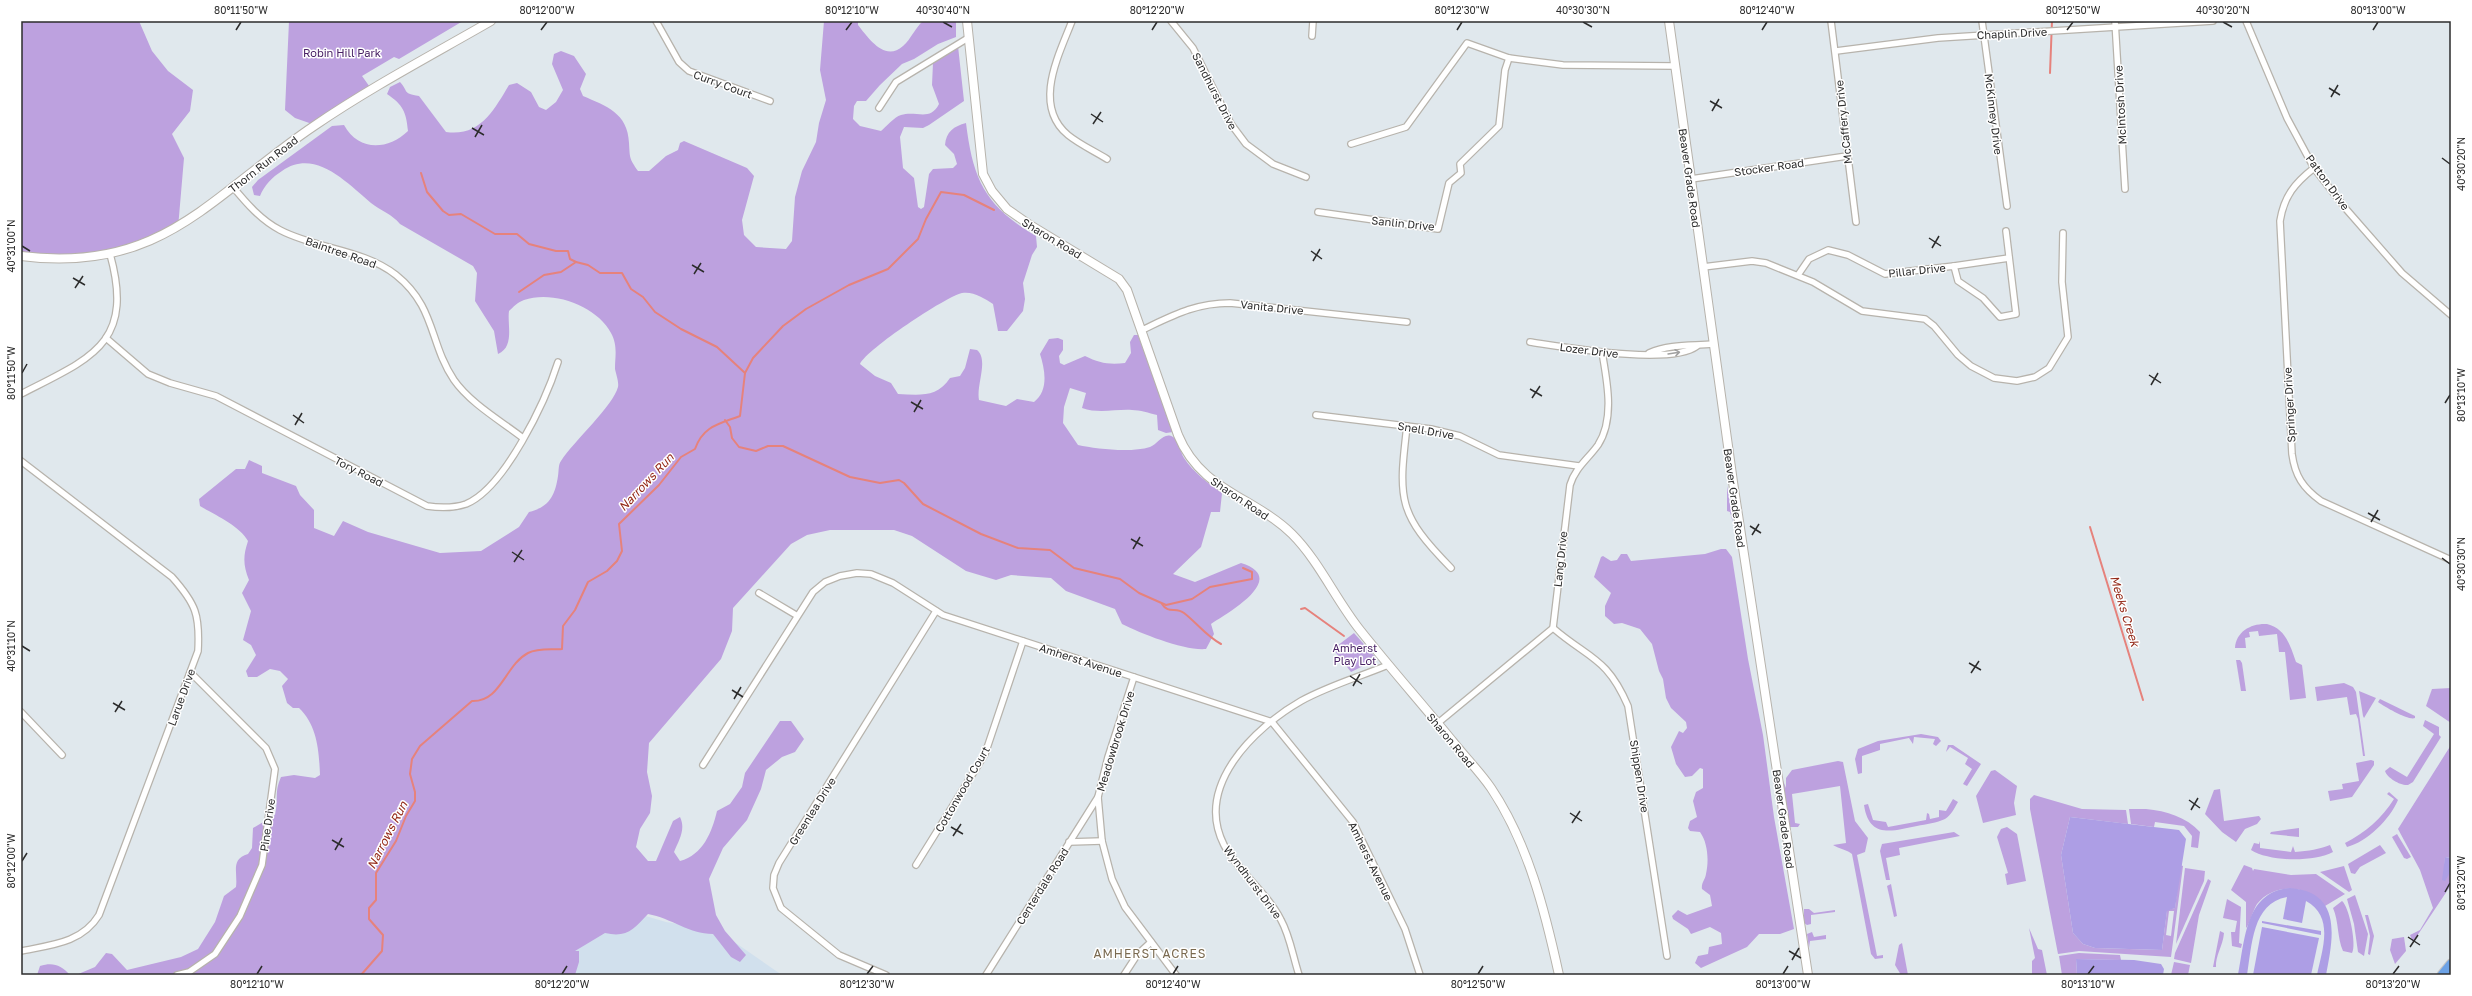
<svg xmlns="http://www.w3.org/2000/svg" width="2472" height="996" font-family="'Golos Text',sans-serif">
	<rect width="100%" height="100%" fill="#e0e8ed"/>
	<path fill="#d1e0ed" d="M625,910L666,922L717,930L782,975H536Z"/>
	<g fill="#bda1df" fill-rule="evenodd">
		<path d="M21,21H139L152,51L168,71L193,90L190,111L172,134L184,158L178,228L110,254L21,256Z"/>
		<path d="M289,21H463L399,59L394,57L362,76L372,90L315,125L295,118L285,110Z"/>
		<path d="M824,21H858V25C869,39 885,62 903,46C911,39 915,28 923,21H956V37L938,44L914,59L902,64L880,85L866,101H857L854,106L853,119L860,126L881,131C886,127 894,117 901,115C916,110 930,122 939,104L932,85L933,63L958,46L964,101L929,125L923,128L904,127L900,137L903,168L914,178L918,207L921,209L924,207L929,174L933,169L953,168L957,164L954,154L945,145C946,132 954,126 966,123C973,180 985,206 1036,236L1037,247L1032,255L1023,283L1025,299L1023,311L1007,331H998L993,304C984,298 973,291 962,293C945,297 867,349 860,364L875,376L891,383L898,394C919,395 937,398 950,378L960,376L965,368L970,349L977,350C989,360 976,385 979,400L1006,406L1017,399L1034,402C1049,390 1045,370 1040,354L1049,339L1058,338L1063,340V350L1059,356L1060,363L1064,365L1085,356C1099,363 1109,365 1125,363L1131,353L1130,342L1134,335H1138L1173,432L1166,433L1158,430L1157,415C1149,413 1140,410 1132,410C1115,409 1099,414 1082,408L1086,393L1070,388L1064,407L1063,423L1078,445C1096,449 1131,453 1150,447C1158,444 1164,431 1173,437C1180,441 1180,452 1184,458C1194,473 1208,483 1222,493L1220,512H1211L1201,547L1173,574L1195,582L1241,563C1290,578 1228,613 1211,624L1214,634L1206,649C1185,651 1142,634 1122,624L1115,609L1066,591L1051,578L1011,575L996,580L966,571L912,536L894,530H830L807,535L791,544L733,608L732,631L721,659L649,743L647,772L652,796L650,813L640,829L636,847L648,861H656L673,821L680,817C686,829 679,840 674,852L680,861C703,855 712,832 717,811L730,804L742,787L745,773L780,721H791L804,739L795,752L782,757L766,770L761,789L747,820L723,848L709,879L716,915L725,931L746,955L740,962L731,957L713,934C689,934 671,918 648,914C634,929 627,938 605,933L575,951H579V962L575,975H37L40,966C53,962 61,965 70,975H76L95,967L106,953L112,954L127,970L181,957L198,949L215,922L224,896L236,887C238,873 230,859 248,854L252,848L253,828L275,815C279,798 274,793 281,777L294,775L315,778L320,775C319,750 317,725 299,708H293L287,703L282,686L288,679L280,671L270,669L257,677H248L246,671L256,655L251,645L243,640L251,611L242,593L249,580C243,565 243,556 248,541C240,526 215,515 200,506L199,499L236,469H245L249,460L262,466V473L296,486L300,495L314,510V528L334,536L343,521L368,532L440,553L481,551L519,527L529,512C549,507 555,496 558,476C559,471 558,465 561,461C574,441 613,406 618,387C619,382 616,374 615,369C615,356 618,346 611,333C597,306 553,290 524,300C518,302 513,307 509,311C507,324 515,347 498,354L494,331L475,301L477,273L473,266L400,224C392,214 381,211 371,203C346,182 315,148 282,171C272,177 264,186 260,196L254,195L252,187L258,180L332,126L344,125C358,151 387,151 408,131C406,111 403,105 387,94L390,87L400,82C409,92 402,93 419,96L446,132C480,137 494,110 509,85L517,83L531,92L539,107L546,110L556,102L563,90L552,64L554,54L561,51L574,56L586,74L580,89L583,96C606,106 628,113 629,143C630,158 629,158 638,171H649L666,156L678,150L680,143L684,141L747,168L754,176L742,220L744,235L756,247L786,249L792,241L795,197L802,171L816,142L819,123L826,100L820,70Z"/>
		<path d="M1727,486L1733,523L1730,512L1727,511Z"/>
		<path d="M1721,549H1726L1732,557L1748,659L1763,735L1774,817L1794,929L1780,934H1759L1747,947L1701,968L1695,963L1698,956L1708,954L1709,947L1722,944L1721,933L1710,927L1691,934L1688,929L1673,919L1672,916L1678,910L1687,915L1712,906L1710,895L1702,889C1701,883 1705,880 1706,874C1709,861 1708,843 1700,832L1690,831L1688,828L1690,821L1697,817L1693,801L1696,792L1703,788V769L1700,768L1692,776L1685,777L1676,764L1671,747L1679,731L1683,733L1687,728L1686,722L1671,708L1666,698L1663,679L1659,671L1652,644L1640,629L1622,623L1614,624L1605,616V606L1611,593L1594,577L1601,557L1603,556L1611,561L1617,560L1621,554H1627L1631,561L1705,554Z"/>
		<path d="M2267,624C2286,629 2290,645 2296,662L2302,665L2306,698L2290,700L2285,652H2279L2277,634L2259,636L2258,631L2249,632L2250,637L2245,638L2246,648H2235C2236,631 2252,623 2267,624Z"/>
		<path d="M1354,633L1377,659L1351,672L1333,649Z"/>
		<path d="M2236,660H2240L2242,663L2246,691H2241Z"/>
		<path d="M2344,683L2353,687L2356,692L2365,756H2363L2358,719L2356,714L2350,715L2347,697L2317,701L2315,687Z"/>
		<path d="M2451,688V723L2426,706L2432,689Z"/>
		<path d="M2359,691L2376,698L2364,718L2363,716Z"/>
		<path d="M2380,699L2415,716V718C2409,721 2385,707 2378,702Z"/>
		<path d="M2425,720L2439,727V735L2441,737L2413,782L2408,785C2401,786 2387,778 2385,771L2390,767L2407,777L2434,734L2423,726Z"/>
		<path d="M1921,734L1938,737L1941,741L1936,746L1933,744L1935,739L1914,737L1913,744L1909,738L1880,744V750L1862,756V773L1858,774L1855,759L1858,749L1878,741Z"/>
		<path d="M1948,745H1953L1981,764L1967,786L1963,784L1972,769L1965,764L1968,758L1950,747L1946,752Z"/>
		<path d="M2451,745V858L2445,857L2444,877L2451,871V885L2413,942L2410,935L2420,930L2433,908L2420,870L2398,829Z"/>
		<path d="M2371,760L2374,761V765L2352,797L2330,801L2328,791L2343,789L2342,784L2359,781L2356,763Z"/>
		<path d="M1838,761L1843,762L1855,821L1868,838L1865,852L1857,855L1877,956L1883,955V958L1875,959L1871,954L1852,854C1848,850 1839,849 1833,845L1846,843L1840,786L1792,794L1795,823L1800,824L1798,827H1789L1782,778L1786,788V778L1792,770Z"/>
		<path d="M1995,770L2017,786L2014,803L2016,815L1983,823L1976,796L1991,771Z"/>
		<path d="M2220,789L2224,821L2259,816L2261,819L2257,824L2245,829L2236,842L2222,832L2205,814L2214,790Z"/>
		<path d="M2389,792L2398,800C2390,819 2367,842 2347,847L2345,843C2365,833 2382,818 2394,799L2387,794Z"/>
		<path d="M2034,795L2082,809L2126,810L2128,824L2070,817L2061,855L2073,933L2083,944L2095,948L2162,950L2167,910L2175,908L2180,865L2183,866L2171,957L2079,951L2058,954L2030,809V799ZM2169,911H2174L2171,936L2166,935Z"/>
		<path d="M1953,799L1958,802C1954,809 1951,815 1945,819C1937,823 1926,824 1917,826C1892,831 1869,839 1864,805L1868,804L1873,820L1886,822L1888,827L1926,820L1927,813L1929,814L1930,819L1939,817V810L1946,811Z"/>
		<path d="M2146,809C2167,811 2186,817 2200,832L2198,848L2191,847L2192,836L2184,826L2155,822L2154,827L2131,824L2129,809Z"/>
		<path d="M2007,827L2017,834L2026,881L2007,885L2005,874L2008,873L1997,837L2001,829Z"/>
		<path d="M2299,828V837L2270,834L2271,832Z"/>
		<path d="M1954,832L1960,836L1899,848L1900,855L1886,858L1890,880H1886L1880,851L1882,844Z"/>
		<path d="M2397,834L2411,857L2407,859L2404,858L2392,837Z"/>
		<path d="M2260,841V848L2291,852L2293,846L2295,852C2309,851 2319,849 2330,845L2333,852C2314,862 2270,862 2251,850L2254,843L2259,844Z"/>
		<path d="M2380,845L2386,853L2360,867L2355,874L2351,873L2348,864Z"/>
		<path d="M2244,865L2252,868L2253,871L2254,869L2291,875L2316,874L2345,894L2325,906C2308,885 2275,882 2257,904C2253,910 2249,926 2246,928V902L2231,890Z"/>
		<path d="M2344,866L2352,890L2349,892L2320,872Z"/>
		<path d="M2185,868L2205,871L2204,881L2176,944Z"/>
		<path d="M2208,879L2211,881L2199,915L2191,963L2174,959L2175,953Z"/>
		<path d="M1891,884L1897,916L1894,917L1887,886Z"/>
		<path d="M2355,895L2368,934L2364,956L2358,952L2354,924L2347,899Z"/>
		<path d="M2227,899L2241,907L2239,943L2242,944L2241,948L2232,946L2231,932H2235L2237,921L2223,918Z"/>
		<path d="M2342,901C2349,906 2357,946 2352,953L2343,951C2337,938 2339,922 2333,908Z"/>
		<path d="M1804,909H1809L1814,913L1835,910V912L1811,915V924L1807,925L1804,923Z"/>
		<path d="M2365,915H2368L2374,936L2370,955L2368,954L2370,936Z"/>
		<path d="M2029,928L2038,949L2042,950L2047,975H2032V961L2035,958Z"/>
		<path d="M2220,931L2224,933C2223,946 2215,956 2216,967H2213Z"/>
		<path d="M1812,932L1814,937L1826,935V939L1810,941L1809,948L1807,934Z"/>
		<path d="M2404,937L2406,951L2395,964L2390,950L2392,939Z"/>
		<path d="M1902,943L1908,975H1901L1895,965L1899,945Z"/>
		<path d="M2079,953L2120,955L2121,960L2076,959L2077,975H2062L2059,956Z"/>
		<path d="M2174,962L2190,965L2188,975H2171Z"/>
	</g>
	<g fill="#ad9ee5">
		<path d="M2070,817L2179,830L2186,839L2175,908L2167,911L2162,950L2095,948L2083,944L2073,933L2061,855Z"/>
		<path d="M2445,857L2451,858V871L2445,881L2442,880Z"/>
		<path d="M2290,888C2343,892 2333,939 2326,975H2317C2322,950 2335,917 2306,901L2302,923L2283,919L2287,897C2252,903 2252,946 2247,975H2238C2245,941 2245,891 2290,888Z"/>
		<path d="M2262,921L2321,931V935L2262,923Z"/>
		<path d="M2262,927L2319,938L2311,975H2253Z"/>
		<path d="M2076,959L2134,960L2161,964L2164,969L2163,975H2077Z"/>
	</g>
	<g fill="none" stroke-linecap="round" stroke-linejoin="round">
		<g stroke="#e6827c" stroke-width="2">
			<path d="M2050,73L2052,21"/>
			<path d="M421,173L427,192L443,211L449,215L461,214L495,234H517L529,244L556,251H568L570,259L576,262"/>
			<path d="M519,292L544,275L561,272L576,262L588,265L600,273H622L631,289L643,297L655,312L681,329L717,347L745,373"/>
			<path d="M725,420L730,427L732,438L739,447L756,451L768,446H783L850,477L880,483L899,480L904,483L923,504L981,534L1018,548L1050,550L1074,568L1120,579L1139,593L1166,605L1192,599L1210,587L1252,579V572L1243,568"/>
			<path d="M2090,527L2143,700"/>
			<path d="M1162,604C1168,614 1176,607 1184,613C1197,623 1206,636 1221,644"/>
			<path d="M1301,609L1305,608L1344,636"/>
			<path d="M361,975L382,951L383,935L369,919V908L376,900V873L396,841L406,816L415,801V792L410,774L412,759L420,746L472,701C501,702 505,665 528,653C538,648 551,650 562,649L563,626L575,610L588,582L607,571L617,561L622,551L619,524L659,485L681,457L695,449C703,426 719,424 740,416L745,373L753,358L783,326L806,309L849,285L888,269L918,239L926,219L941,192L964,195L994,210"/>
		</g>
		<g stroke="#b7b3ac" stroke-width="8">
			<g id="street">
				<path d="M656,21L679,62L689,71L770,101"/>
				<path d="M1072,21C1059,55 1032,105 1068,135C1079,144 1094,151 1107,159"/>
				<path d="M1171,21L1193,48L1231,124L1246,144L1273,164L1306,177"/>
				<path d="M1831,21L1856,222"/>
				<path d="M1982,21L2007,206"/>
				<path d="M2115,21L2125,189"/>
				<path d="M2246,21L2287,118L2314,168L2346,209L2402,273L2451,315"/>
				<path d="M1312,36L1313,21"/>
				<path d="M1836,51L1938,38L2213,21"/>
				<path d="M879,108L896,82L968,38"/>
				<path d="M1351,144L1406,127L1467,43L1509,58L1563,65L1674,66"/>
				<path d="M2314,168C2295,183 2284,196 2280,221L2292,454C2295,476 2303,488 2321,501L2451,560"/>
				<path d="M1691,179L1847,156"/>
				<path d="M233,187C247,204 261,220 280,230C316,249 363,249 396,275C436,307 429,343 454,380C470,403 501,421 523,438"/>
				<path d="M1318,212L1438,229L1449,183L1461,173L1460,164L1499,126L1505,70L1509,58"/>
				<path d="M1954,266L2009,258"/>
				<path d="M1703,267L1752,261L1766,263L1813,282L1862,311L1925,319L1934,326L1958,355L1971,366L1994,378L2017,381L2035,377L2049,368L2068,337L2062,282L2063,233"/>
				<path d="M1798,275L1809,259L1828,250L1848,255L1885,274L1954,266L1958,281L1983,298L2000,317L2016,314L2006,231"/>
				<path d="M1142,330C1172,316 1195,303 1230,303L1407,322"/>
				<path d="M106,338L148,374L170,383L216,396L427,506C440,508 454,508 466,504C505,488 546,400 558,362"/>
				<path d="M1530,342C1564,347 1671,366 1697,346"/>
				<path d="M1649,353C1670,344 1691,346 1713,344"/>
				<path d="M21,394C91,358 135,344 110,254"/>
				<path d="M1316,415L1431,429L1460,436L1499,455L1579,466"/>
				<path d="M1407,426C1398,500 1398,514 1451,568"/>
				<path d="M21,461L172,577C196,604 200,615 198,651L99,915C82,943 51,945 21,951"/>
				<path d="M759,593L796,615"/>
				<path d="M1553,628C1589,659 1607,657 1628,706L1667,956"/>
				<path d="M1134,677L1108,757L1098,797L1102,841L1112,879L1125,907L1176,975"/>
				<path d="M21,712L62,755"/>
				<path d="M1438,723L1553,628L1570,485C1575,468 1588,459 1598,445C1615,419 1607,381 1602,352"/>
				<path d="M703,765L813,592L825,582L840,576L857,573L871,574L893,583L943,615L1272,722L1353,822L1405,929L1420,975"/>
				<path d="M1069,842L1102,841"/>
				<path d="M916,865L985,754L1023,641"/>
				<path d="M177,975L189,972L215,954L240,916L262,865L275,769L266,748L191,673"/>
				<path d="M886,975L839,955L781,908L773,888L774,875L779,863L936,611"/>
				<path d="M986,975L1098,797"/>
				<path d="M1124,975L1137,955L1151,942"/>
				<path d="M1299,975C1293,957 1290,936 1281,920C1267,892 1239,873 1224,845C1194,786 1254,728 1301,701C1328,686 1359,677 1388,665"/>
			</g>
		</g>
		<g stroke="#b7b3ac" stroke-width="10">
			<g id="secondary">
				<path d="M967,21L983,174L992,191L1007,209L1030,225L1119,279L1127,290L1178,435C1201,491 1253,496 1292,534C1319,561 1336,600 1360,630C1391,669 1423,705 1454,743C1466,758 1480,772 1491,788C1528,843 1545,911 1559,975"/>
				<path d="M1669,21L1733,482L1808,975"/>
				<path d="M21,256C162,274 210,196 314,126C371,87 432,55 491,21"/>
			</g>
		</g>
		<g stroke="#c4c4c4" stroke-width="11">
			<path id="primary" d="M2442,975L2451,964"/>
		</g>
		<use href="#street" stroke="#fff" stroke-width="5.5"/>
		<use href="#secondary" stroke="#fff" stroke-width="8"/>
		<use href="#primary" stroke="#6ca2e6" stroke-width="9"/>
	</g>
	<defs><path id="oneway-shaft" d="M-6 0H5M1.5-3L5.5 0L1.5 3" fill="none" stroke-width="1.6" stroke-linecap="round" stroke-linejoin="round"/></defs>
	<use stroke="#a0a0a0" href="#oneway-shaft" transform="translate(1674 353) rotate(-9)"/>
	<path fill="none" stroke="#2c2c2c" stroke-width="1.5" d="M943,22L952,27M1583,22L1592,27M2223,22L2232,27M236,30L241,22M541,30L547,22M846,30L852,22M1152,30L1157,22M1457,30L1462,22M1762,30L1767,22M2067,30L2073,22M2373,30L2378,22M2329,88L2340,95M2331,97L2338,85M1710,101L1722,108M1712,111L1719,99M1091,114L1103,122M1093,124L1101,112M472,128L484,135M475,137L482,125M2442,158L2450,164M1929,238L1941,246M22,246L30,251M1932,248L1939,236M1311,251L1322,259M1313,261L1320,249M692,265L704,272M694,274L701,263M73,278L85,285M75,288L83,276M22,373L27,364M2149,375L2161,383M2151,385L2158,373M1530,389L1542,396M1532,398L1540,386M911,402L923,409M2445,403L2450,395M914,412L921,400M293,415L304,423M295,425L302,413M2368,513L2380,520M2371,522L2378,510M1750,526L1761,533M1752,535L1759,524M1131,539L1143,546M1133,549L1140,537M512,552L524,560M2442,558L2450,564M514,562L522,550M22,646L30,651M1969,663L1981,670M1971,673L1979,661M1350,676L1362,684M1353,686L1360,674M732,690L743,697M734,699L741,687M113,703L125,710M115,712L122,701M2189,800L2200,808M2191,810L2198,798M1570,813L1582,821M1572,823L1580,811M951,827L963,834M953,836L961,824M332,840L344,847M335,850L342,838M22,861L27,853M2445,892L2450,883M2408,937L2420,945M2410,947L2418,935M1789,951L1801,958M1792,960L1799,948M257,974L262,966M562,974L567,966M867,974L873,966M1173,974L1178,966M1478,974L1483,966M1783,974L1788,966M2088,974L2094,966M2393,974L2399,966"/>
	<g text-anchor="middle" dominant-baseline="central" stroke-width="3" stroke-linejoin="round" paint-order="stroke">
		<g font-size="11" fill="#2c2c2c" stroke="#fff">
			<text transform="translate(2012 33) rotate(-3)">Chaplin Drive</text>
			<text transform="translate(723 84) rotate(20)">Curry Court</text>
			<text transform="translate(1215 91) rotate(63)">Sandhurst Drive</text>
			<text transform="translate(2120 105) rotate(-93)">McIntosh Drive</text>
			<text transform="translate(1994 114) rotate(83)">McKinney Drive</text>
			<text transform="translate(1843 122) rotate(-96)">McCaffery Drive</text>
			<text transform="translate(263 164) rotate(-38)">Thorn Run Road</text>
			<text transform="translate(1769 167) rotate(-8)">Stocker Road</text>
			<text transform="translate(1690 178) rotate(82)">Beaver Grade Road</text>
			<text transform="translate(2328 182) rotate(54)">Patton Drive</text>
			<text transform="translate(1403 223) rotate(6)">Sanlin Drive</text>
			<text transform="translate(1052 238) rotate(31)">Sharon Road</text>
			<text transform="translate(341 252) rotate(19)">Baintree Road</text>
			<text transform="translate(1917 270) rotate(-6)">Pillar Drive</text>
			<text transform="translate(1272 307) rotate(6)">Vanita Drive</text>
			<text transform="translate(1589 350) rotate(7)">Lozer Drive</text>
			<text transform="translate(2289 405) rotate(-93)">Springer Drive</text>
			<text transform="translate(1426 430) rotate(10)">Snell Drive</text>
			<text transform="translate(359 471) rotate(27)">Tory Road</text>
			<text transform="translate(1240 498) rotate(34)">Sharon Road</text>
			<text transform="translate(1735 498) rotate(82)">Beaver Grade Road</text>
			<text transform="translate(1560 559) rotate(-84)">Lang Drive</text>
			<text transform="translate(1081 660) rotate(18)">Amherst Avenue</text>
			<text transform="translate(181 697) rotate(-70)">Larue Drive</text>
			<text transform="translate(1451 740) rotate(50)">Sharon Road</text>
			<text transform="translate(1115 741) rotate(-73)">Meadowbrook Drive</text>
			<text transform="translate(1640 776) rotate(81)">Shippen Drive</text>
			<text transform="translate(962 789) rotate(-60)">Cottonwood Court</text>
			<text transform="translate(812 811) rotate(-58)">Greenlea Drive</text>
			<text transform="translate(1784 819) rotate(82)">Beaver Grade Road</text>
			<text transform="translate(267 825) rotate(-82)">Pine Drive</text>
			<text transform="translate(1371 861) rotate(64)">Amherst Avenue</text>
			<text transform="translate(1253 882) rotate(53)">Wyndhurst Drive</text>
			<text transform="translate(1042 886) rotate(-58)">Centerdale Road</text>
		</g>
		<g font-size="11" fill="#482165" stroke="#fff">
			<text x="342" y="52">Robin Hill Park</text>
			<text x="1355" y="647">Amherst<tspan x="1355" dy="13">Play Lot</tspan></text>
		</g>
		<g font-size="12" font-style="italic" fill="#942918" stroke="#fff">
			<text transform="translate(646 482) rotate(-47)">Narrows Run</text>
			<text transform="translate(2125 611) rotate(73)">Meeks Creek</text>
			<text transform="translate(387 835) rotate(-63)">Narrows Run</text>
		</g>
		<g font-size="12" letter-spacing="1" fill="#7a6a50" stroke="#fff">
			<text x="1150" y="953">AMHERST ACRES</text>
		</g>
	</g>
	<rect width="2472" height="996" fill="none" stroke="#ffffff" stroke-width="44"/>
	<rect x="22" y="22" width="2428" height="952" fill="none" stroke="#2c2c2c" stroke-width="1.5"/>
	<g font-size="10" text-anchor="middle" fill="#2c2c2c">
		<text x="241" y="14">80°11'50"W</text>
		<text x="547" y="14">80°12'00"W</text>
		<text x="852" y="14">80°12'10"W</text>
		<text x="943" y="14">40°30'40"N</text>
		<text x="1157" y="14">80°12'20"W</text>
		<text x="1462" y="14">80°12'30"W</text>
		<text x="1583" y="14">40°30'30"N</text>
		<text x="1767" y="14">80°12'40"W</text>
		<text x="2073" y="14">80°12'50"W</text>
		<text x="2223" y="14">40°30'20"N</text>
		<text x="2378" y="14">80°13'00"W</text>
		<text transform="translate(2461 164) rotate(-90)" y="4">40°30'20"N</text>
		<text transform="translate(11 246) rotate(-90)" y="4">40°31'00"N</text>
		<text transform="translate(11 373) rotate(-90)" y="4">80°11'50"W</text>
		<text transform="translate(2461 395) rotate(-90)" y="4">80°13'10"W</text>
		<text transform="translate(2461 564) rotate(-90)" y="4">40°30'30"N</text>
		<text transform="translate(11 646) rotate(-90)" y="4">40°31'10"N</text>
		<text transform="translate(11 861) rotate(-90)" y="4">80°12'00"W</text>
		<text transform="translate(2461 883) rotate(-90)" y="4">80°13'20"W</text>
		<text x="257" y="988">80°12'10"W</text>
		<text x="562" y="988">80°12'20"W</text>
		<text x="867" y="988">80°12'30"W</text>
		<text x="1173" y="988">80°12'40"W</text>
		<text x="1478" y="988">80°12'50"W</text>
		<text x="1783" y="988">80°13'00"W</text>
		<text x="2088" y="988">80°13'10"W</text>
		<text x="2393" y="988">80°13'20"W</text>
	</g>
</svg>
